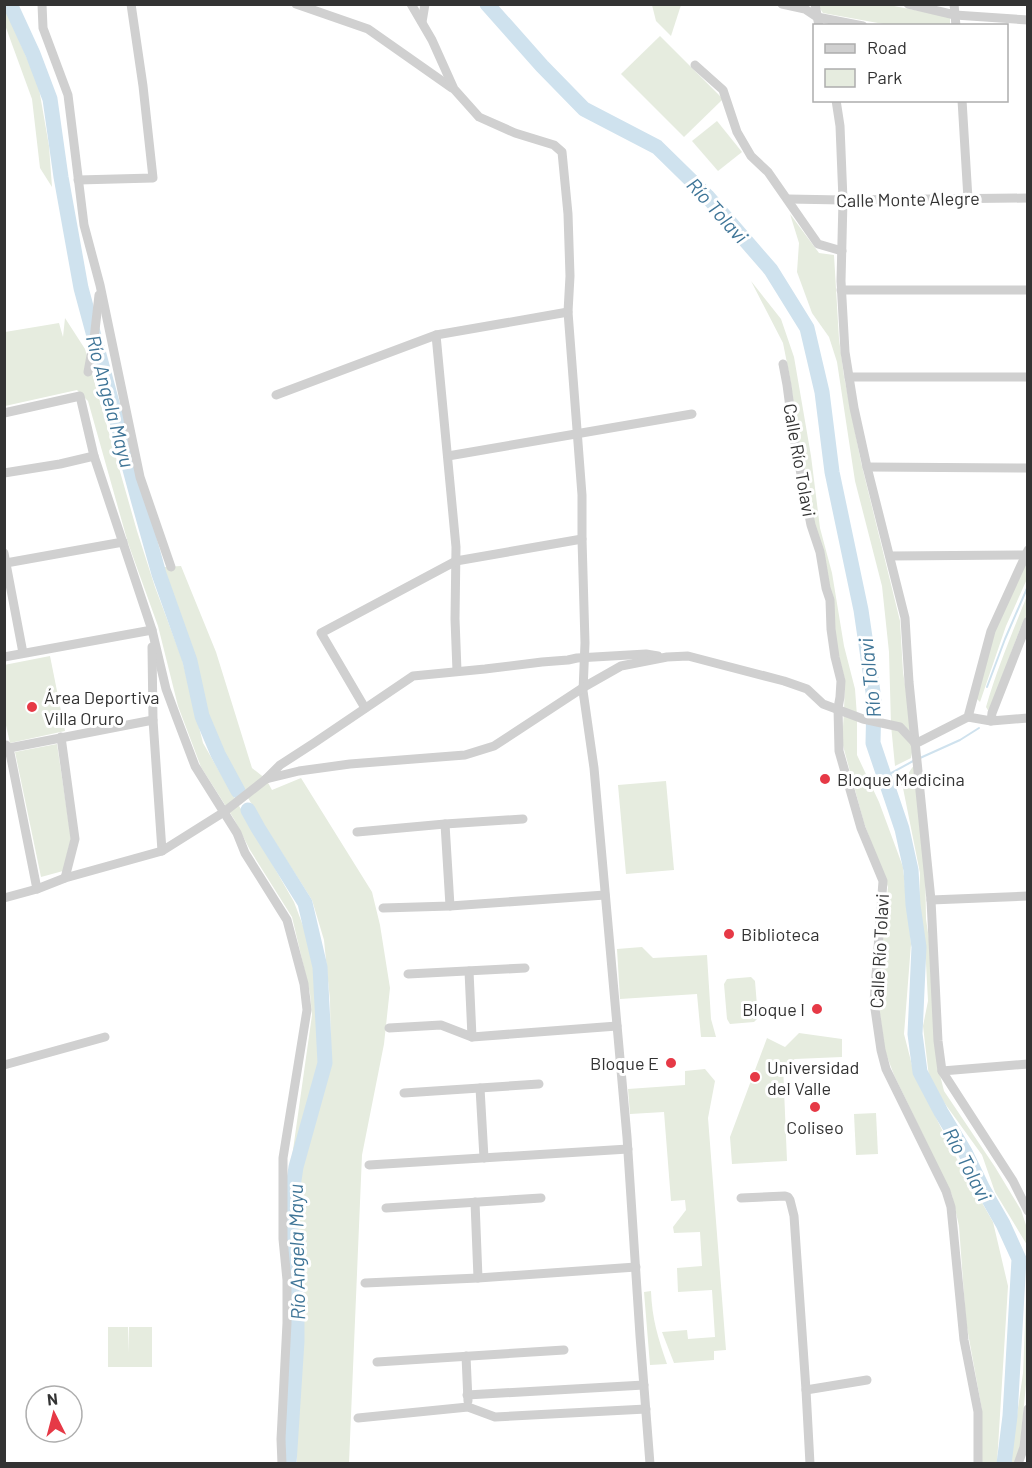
<svg xmlns="http://www.w3.org/2000/svg" width="1032" height="1468" font-family="Barlow,sans-serif">
	<rect width="100%" height="100%" fill="#fff"/>
	<g fill="#e6ecdf">
		<path d="M819,4L889,5L950,17V25H889L823,13L819,7Z"/>
		<path d="M652,5H681L671,36L656,21Z"/>
		<path d="M5,9L38,83L49,146L52,187L40,168L32,99L5,25Z"/>
		<path d="M660,36L723,99L684,137L621,74Z"/>
		<path d="M717,121L742,152L718,171L692,141Z"/>
		<path d="M790,214L819,253L834,255L839,339L844,376L861,462L900,621L903,672L914,742L911,758L895,766L891,725L889,652L882,586L855,481L837,362L829,337L812,313L797,272L799,243Z"/>
		<path d="M751,281L781,319L794,357L811,456L820,528L832,573L844,646L855,689L857,716V755L879,802L903,867L911,944L904,1034L914,1073L953,1152L993,1222L1008,1286L997,1463H982V1410L966,1322L959,1226L952,1195L894,1075L885,1051L879,1007L878,978L888,887L864,823L842,742L844,711L845,680L839,657L798,442L791,383L783,343Z"/>
		<path d="M65,318L85,349L137,531L155,587L182,659L203,743L294,902L305,931L314,968L320,1061L291,1164L312,1015L310,993L292,917L250,850L234,819L201,767L178,706L158,626L128,543L88,401L77,390L5,406V332L59,323L63,337Z"/>
		<path d="M1027,561V579L1006,626L980,702L976,698L994,632Z"/>
		<path d="M181,566L216,652L252,768L266,779L272,790L301,778L372,892L380,925L390,988L384,1044L362,1155L349,1463H297L296,1443L302,1336V1278L297,1241L298,1211L302,1168L331,1063L330,1000L324,940L312,900L259,817L223,754L209,719L194,654L167,594L164,567Z"/>
		<path d="M1027,596V614L1020,629L989,712L986,707C997,669 1012,633 1027,596Z"/>
		<path d="M50,656L65,731L10,743L5,721L4,665Z"/>
		<path d="M57,744L71,838L63,871L41,877L15,752Z"/>
		<path d="M914,765L925,860L926,919L930,946L939,1071L944,1091L995,1167L1021,1210L1027,1228V1249V1245L995,1192L982,1155L943,1101L929,1077L923,1026L928,1001L925,945L919,913L920,873L903,788L901,784Z"/>
		<path d="M666,781L674,870L626,874L618,785Z"/>
		<path d="M642,947L653,958L707,955L711,1019L716,1037H701L697,994L620,999L617,949Z"/>
		<path d="M751,977L755,981L758,1018L754,1022L730,1024L727,1019L724,984L727,979Z"/>
		<path d="M799,1033L842,1039V1057L795,1059L783,1065L787,1161L732,1164L730,1137L767,1038L785,1047Z"/>
		<path d="M705,1069L715,1081L708,1118L726,1350L714,1351V1360L674,1363L662,1332L687,1330L688,1339L715,1337L712,1290L678,1292L677,1268L702,1266L700,1232L674,1233L673,1227L686,1210L685,1200L671,1201L664,1112L630,1114L628,1089L685,1085V1071Z"/>
		<path d="M876,1113L878,1154L856,1155L854,1114Z"/>
		<path d="M1027,1275V1374L1020,1447L1014,1463L1010,1464L1023,1373Z"/>
		<path d="M651,1291C652,1319 658,1338 667,1364L650,1365L644,1292Z"/>
		<path d="M108,1327H128L129,1353V1327H152V1367H108Z"/>
	</g>
	<g fill="none" stroke-linecap="round" stroke-linejoin="round">
		<g stroke="#cfe2ee" stroke-width="2">
			<path d="M987,687L1005,639L1028,586"/>
			<path d="M920,758L960,740L979,728"/>
			<path d="M884,777L915,760"/>
		</g>
		<g stroke="#cfe2ee" stroke-width="15">
			<path d="M10,4L33,54L50,99L61,177L81,288L138,499L159,574L190,661L202,716L218,754L238,791"/>
			<path d="M487,4L542,66L584,109L657,147L707,196L771,270L807,328L822,392L832,472L861,610L874,699L873,743L902,829L911,870L913,905L919,947L915,1034L920,1072L941,1112L965,1152L983,1189L1003,1224L1019,1259L1010,1416L1004,1464"/>
			<path d="M248,810L258,828L305,903L320,967L325,1063L296,1167L292,1193L291,1230L297,1290V1341L289,1464"/>
		</g>
		<g stroke="#d0d0d0" stroke-width="9">
			<path d="M42,4L43,28L68,95L84,225L100,285L140,477L171,567"/>
			<path d="M296,4L368,29L452,88"/>
			<path d="M411,4L432,40L454,89L479,117L515,133L554,145L562,152L568,214L570,276L568,312L582,495V539L585,643L583,691L594,768L627,1137L640,1336L650,1464"/>
			<path d="M782,4L805,9L817,17L863,26"/>
			<path d="M815,4L819,26"/>
			<path d="M908,4L955,15L1028,20"/>
			<path d="M954,4L956,26"/>
			<path d="M422,22L425,4"/>
			<path d="M695,65L723,90L737,132L751,156L768,172L818,244L842,251"/>
			<path d="M836,100L840,126L843,200L841,281L845,352L854,408L867,467L905,618L909,682L931,900L938,1041L942,1071L1013,1181L1028,1211"/>
			<path d="M962,100L968,199"/>
			<path d="M78,180L153,178L143,86L131,4"/>
			<path d="M788,199L843,200L1028,198"/>
			<path d="M841,290H1028"/>
			<path d="M436,335L456,547L455,619L457,671"/>
			<path d="M783,364L787,385L794,438L804,490L811,525L820,552L826,588L830,600L831,629L835,657L841,681L840,697L838,708L839,751L861,828L883,881L874,1002L881,1050L886,1069L946,1191L951,1207L964,1340L978,1412V1464"/>
			<path d="M88,372L94,339L99,295"/>
			<path d="M849,377H1028"/>
			<path d="M276,395L436,335L568,312"/>
			<path d="M4,413L80,396L94,456L152,630L166,689L176,716L195,766L237,833L245,853L287,920L304,984L307,1010L283,1158V1239L287,1280V1323L281,1439L282,1464"/>
			<path d="M448,456L692,414"/>
			<path d="M867,467L1028,468"/>
			<path d="M4,473L60,464L94,456"/>
			<path d="M4,553L23,653"/>
			<path d="M890,556L1025,555"/>
			<path d="M6,563L123,542"/>
			<path d="M152,647L153,720L162,851"/>
			<path d="M4,657L152,630"/>
			<path d="M365,708L321,633L456,561L582,539"/>
			<path d="M968,717L991,721L1028,718"/>
			<path d="M991,721L992,713L1028,621"/>
			<path d="M61,737L75,839L65,878"/>
			<path d="M6,745L9,748L37,889"/>
			<path d="M4,749L153,720"/>
			<path d="M266,779L280,765L314,743L413,676L485,669L542,662L568,660L577,658L646,654L658,656"/>
			<path d="M445,824L450,906"/>
			<path d="M357,832L445,824L523,819"/>
			<path d="M4,898L37,889L65,878L162,851L224,812L266,779L299,771L350,764L465,755L494,746L584,687L621,666L667,657L688,656L784,681L807,689L823,704L863,719L900,727L914,742L915,744L968,717L991,631L1028,550"/>
			<path d="M931,900L1028,896"/>
			<path d="M383,908L450,906L605,895"/>
			<path d="M469,971L472,1037"/>
			<path d="M408,974L525,968"/>
			<path d="M389,1028L441,1025L472,1037L617,1026"/>
			<path d="M4,1065L105,1037"/>
			<path d="M942,1071L1028,1064"/>
			<path d="M480,1088L484,1158"/>
			<path d="M404,1093L539,1084"/>
			<path d="M369,1165L628,1149"/>
			<path d="M741,1198L785,1196L788,1197L790,1200L794,1216L806,1390L810,1464"/>
			<path d="M475,1202L478,1278"/>
			<path d="M386,1208L541,1198"/>
			<path d="M365,1283L478,1278L636,1267"/>
			<path d="M466,1356L468,1401"/>
			<path d="M377,1362L564,1350"/>
			<path d="M806,1390L867,1380"/>
			<path d="M467,1395L644,1385"/>
			<path d="M358,1418L468,1407L495,1417L646,1409"/>
			<path d="M1018,1464L1024,1447L1028,1409"/>
		</g>
	</g>
	<g fill="#e63946" stroke="#fff" stroke-width="2">
		<circle cx="32" cy="707" r="6"/>
		<circle cx="825" cy="779" r="6"/>
		<circle cx="729" cy="934" r="6"/>
		<circle cx="817" cy="1009" r="6"/>
		<circle cx="671" cy="1063" r="6"/>
		<circle cx="755" cy="1077" r="6"/>
		<circle cx="815" cy="1107" r="6"/>
	</g>
	<g text-anchor="middle" dominant-baseline="central" stroke-width="6" stroke-linejoin="round" paint-order="stroke">
		<g font-size="18" fill="#333" stroke="#fff">
			<text transform="translate(908 199) rotate(-1)">Calle Monte Alegre</text>
			<text transform="translate(800 460) rotate(80)">Calle Río Tolavi</text>
			<text transform="translate(879 951) rotate(-87)">Calle Río Tolavi</text>
		</g>
		<g font-size="18" fill="#333" stroke="#fff" text-anchor="start">
			<text x="44" y="697">Área Deportiva<tspan x="44" dy="21">Villa Oruro</tspan></text>
			<text x="837" y="779">Bloque Medicina</text>
			<text x="741" y="934">Biblioteca</text>
			<text x="805" y="1009" text-anchor="end">Bloque I</text>
			<text x="659" y="1063" text-anchor="end">Bloque E</text>
			<text x="767" y="1067">Universidad<tspan x="767" dy="21">del Valle</tspan></text>
			<text x="815" y="1127" text-anchor="middle">Coliseo</text>
		</g>
		<g font-size="20" font-style="italic" fill="#3f7597" stroke="#fff">
			<text transform="translate(718 210) rotate(48)">Río Tolavi</text>
			<text transform="translate(111 401) rotate(75)">Río Angela Mayu</text>
			<text transform="translate(869 678) rotate(-96)">Río Tolavi</text>
			<text transform="translate(968 1164) rotate(62)">Río Tolavi</text>
			<text transform="translate(296 1252) rotate(-91)">Río Angela Mayu</text>
		</g>
	</g>
	<rect width="1032" height="1468" fill="none" stroke="#333333" stroke-width="12"/>
	<rect x="813" y="24" width="195" height="78" fill="#ffffff" stroke="#adadad" stroke-width="1.5"/>
	<rect x="825" y="44" width="30" height="9" fill="#d0d0d0" stroke="#adadad" stroke-width="1.5"/>
	<text x="867" y="54" font-size="18" fill="#333333">Road</text>
	<rect x="825" y="69" width="30" height="18" fill="#e6ecdf" stroke="#adadad" stroke-width="1.5"/>
	<text x="867" y="84" font-size="18" fill="#333333">Park</text>
	<g transform="translate(54 1414) rotate(354)"><circle r="28" fill="#ffffff" stroke="#adadad" stroke-width="1.5"/>
	<path d="M0-4.5L10 22L0 15L-10 22Z" fill="#e63946"/>
	<text y="-9" font-size="16" font-weight="bold" text-anchor="middle" fill="#333333">N</text>
	</g>
</svg>
